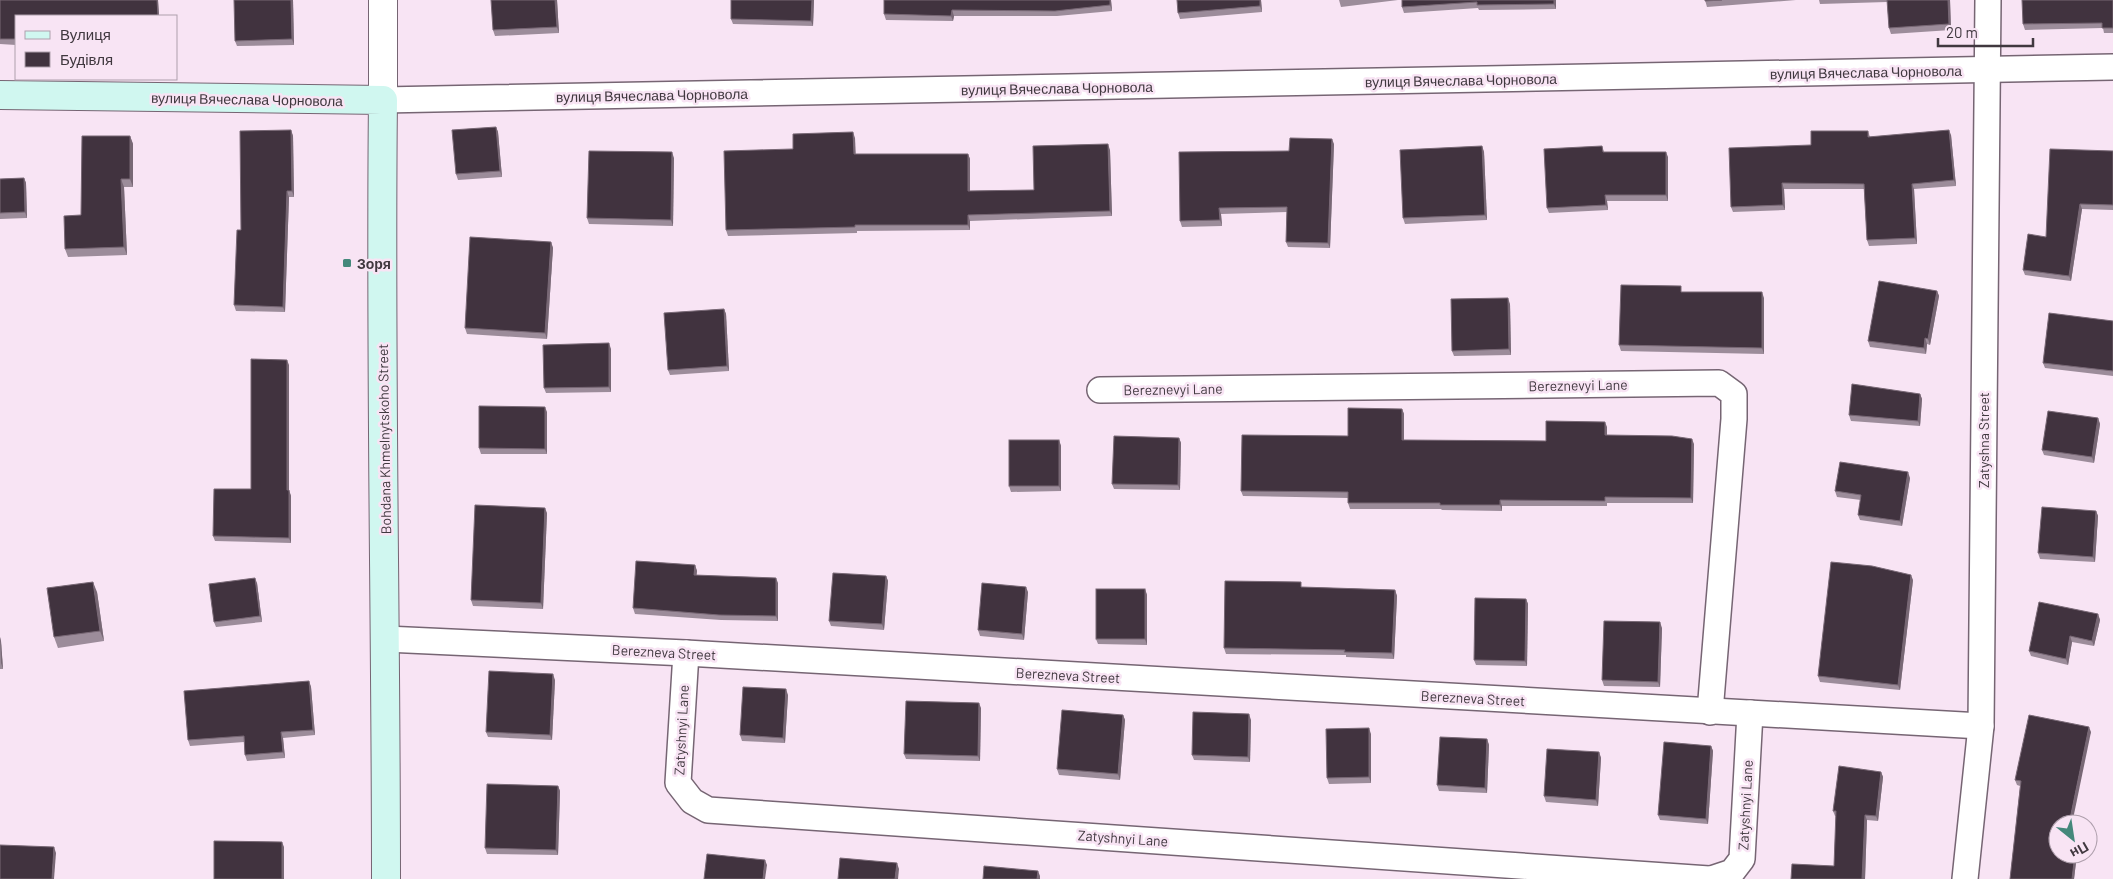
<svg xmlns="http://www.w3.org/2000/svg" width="2113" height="879" font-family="Barlow,sans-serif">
	<rect width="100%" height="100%" fill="#f8e4f4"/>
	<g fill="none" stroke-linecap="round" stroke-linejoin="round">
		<g stroke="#766573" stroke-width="28">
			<g id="minor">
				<path d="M383,100L2113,67"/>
				<path d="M1100,390L1719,383L1734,394V419L1710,712"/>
				<path d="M386,639L686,653L1981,726"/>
				<path d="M686,653L678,783L692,801L708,810L1709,879"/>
				<path d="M1711,879L1732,872L1742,859L1750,713"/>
				<path d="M1965,879L1981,726L1988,0"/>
			</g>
		</g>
		<g stroke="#766573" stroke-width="30">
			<path id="tertiary" d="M383,100V0"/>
		</g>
		<g stroke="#766573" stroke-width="30">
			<path id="secondary" d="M0,95L383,100C380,360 386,619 386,879"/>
		</g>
		<use href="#minor" stroke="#fff" stroke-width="25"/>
		<use href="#tertiary" stroke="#fff" stroke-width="28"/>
		<use href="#secondary" stroke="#d0f7f0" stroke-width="28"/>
	</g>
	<g fill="#9c8c9a">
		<path d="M0,0H158L159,16H16V45L0,44Z"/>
		<path d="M293,0L294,45L237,46L235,41Z"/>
		<path d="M557,0L559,33L495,36L493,30Z"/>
		<path d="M731,0H814L813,26L733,24L731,19Z"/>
		<path d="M884,0H1111L1112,11L1057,16H954L953,21L886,20L884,14Z"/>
		<path d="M1261,0L1262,12L1180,19L1178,13Z"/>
		<path d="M1339,0H1398L1341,7Z"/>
		<path d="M1402,0H1575H1556V9L1479,10L1478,8L1404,13L1402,7Z"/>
		<path d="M1705,0H1796L1707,7Z"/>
		<path d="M1819,0H1950L1951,30L1891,34L1889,28L1887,2L1820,4Z"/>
		<path d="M2113,0V33H2104L2103,28L2025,30L2023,24Z"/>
		<path d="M496,127L498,132L502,177L458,180L456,174Z"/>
		<path d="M291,130L293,136L294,197H289L285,312L236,311L234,305L241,230Z"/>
		<path d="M1868,131L1870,137L1951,135L1956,186L1914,189L1917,244L1869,246L1867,240L1864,189H1784L1785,210L1733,212L1731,207L1811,145Z"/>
		<path d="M130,136L133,144V187H124L127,255L68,257L65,249L81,215Z"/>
		<path d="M855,138V154H968L970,159V191L1034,190L1110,150L1112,216L970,221V230L857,231V233L728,236L726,230L793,149Z"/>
		<path d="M1334,144L1330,248L1288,247L1286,242L1287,212L1221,214L1222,226L1182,227L1180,221Z"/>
		<path d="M1482,146L1484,152L1487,220L1405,224L1403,218Z"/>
		<path d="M1602,146L1604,152L1668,157V201H1607L1608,210L1549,213L1547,208Z"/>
		<path d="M2113,151V210L2082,209L2071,281L2025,275L2023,270Z"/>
		<path d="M674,158L673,226L589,224L587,218Z"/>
		<path d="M24,178L26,183L27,218L0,219V179Z"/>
		<path d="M551,242L553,248L547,339L467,334L465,328Z"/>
		<path d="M1937,291L1939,296L1930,345L1927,344L1926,354L1870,347L1868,341Z"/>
		<path d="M1764,298V354L1621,351L1619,345Z"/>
		<path d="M1510,304L1511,355L1454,356L1452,351Z"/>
		<path d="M724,309L726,314L729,371L670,375L668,370Z"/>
		<path d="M2113,321V376L2045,368L2043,363Z"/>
		<path d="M611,349V392L546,393L544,388Z"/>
		<path d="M289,365V490L291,496V543L215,541L213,536L251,489Z"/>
		<path d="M1920,394L1922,399L1920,426L1851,421L1849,415Z"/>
		<path d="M1402,409L1404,414V440L1546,441L1607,427V435L1694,444L1693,503H1607V506H1502V511L1442,510L1441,509H1350L1348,503V498L1243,496L1241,491Z"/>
		<path d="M547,412V454H481L479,448Z"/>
		<path d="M2098,418L2100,424L2094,463L2044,455L2042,450Z"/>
		<path d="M1179,438L1181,443L1180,490L1114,489L1112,484Z"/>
		<path d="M1059,440L1061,446V491L1011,492L1009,486Z"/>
		<path d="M1910,478L1902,526L1860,520L1858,515L1861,500L1837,497L1835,491Z"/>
		<path d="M2096,511L2098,516L2095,562L2040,559L2038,553Z"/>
		<path d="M547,513L543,609L473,606L471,600Z"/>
		<path d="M695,565L697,571L696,575L778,583V621L721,620L635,614L633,608Z"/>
		<path d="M886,576L888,581L884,630L831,626L829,621Z"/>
		<path d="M1913,580L1900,690L1820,682L1818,676Z"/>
		<path d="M257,583L262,622L216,627L214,622Z"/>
		<path d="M1303,587L1395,590L1397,596L1394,659L1346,657V655L1226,654L1224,648Z"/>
		<path d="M1145,589L1147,595V645L1098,644L1096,639Z"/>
		<path d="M97,592L104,641L58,648L54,637Z"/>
		<path d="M1028,592L1024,640L980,636L978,630Z"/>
		<path d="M1526,599L1528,604L1527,666L1476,665L1474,660Z"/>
		<path d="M2098,614L2100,620L2094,646L2072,642L2068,665L2031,656L2029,651Z"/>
		<path d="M1662,628L1660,687L1604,686L1602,680Z"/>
		<path d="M0,637L1,641L3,669H0Z"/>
		<path d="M555,680L552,740L488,737L486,732Z"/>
		<path d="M309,681L311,687L315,735L283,738L285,758L247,761L245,755L244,742L190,746L188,740Z"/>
		<path d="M788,695L785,743L742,741L740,735Z"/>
		<path d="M981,708L980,761L906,759L904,754Z"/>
		<path d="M1123,715L1125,720L1120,780L1059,775L1057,769Z"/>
		<path d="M1251,720L1250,762L1194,760L1192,755Z"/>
		<path d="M2091,732L2058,824L2077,854L2074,879H2010L2020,786L2017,785L2015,780Z"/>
		<path d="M1371,734V783L1329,784L1327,778Z"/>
		<path d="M1487,739L1489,745L1487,793L1439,791L1437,785Z"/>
		<path d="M1711,746L1713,751L1708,824L1660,820L1658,815Z"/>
		<path d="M1599,752L1601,758L1598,806L1546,802L1544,796Z"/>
		<path d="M1881,772L1883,777L1878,821L1867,820L1865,879H1791L1834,866L1836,816H1835L1833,811Z"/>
		<path d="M558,786L560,791L558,855L487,854L485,848Z"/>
	</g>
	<g fill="#786875">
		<path d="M157,0H158L159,16H158Z"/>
		<path d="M291,0H293L294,45L292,39Z"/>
		<path d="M555,0H557L559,33L557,27Z"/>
		<path d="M812,0H814L813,26L811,21Z"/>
		<path d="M1110,0H1111L1112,11L1110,5Z"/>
		<path d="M1260,0H1261L1262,12L1260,6Z"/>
		<path d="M1554,0H1556V9L1554,4Z"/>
		<path d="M1948,0H1950L1951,30L1949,24Z"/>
		<path d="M952,10L954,16L953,21L951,16Z"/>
		<path d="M496,127L498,132L502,177L500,171Z"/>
		<path d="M291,130L293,136L294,197L292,191Z"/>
		<path d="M1949,130L1951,135L1956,186L1954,180Z"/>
		<path d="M853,132L855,138L856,159L854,154Z"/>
		<path d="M130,136L133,144V187L130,179Z"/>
		<path d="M1332,139L1334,144L1330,248L1328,243Z"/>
		<path d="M1108,144L1110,150L1112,216L1110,211Z"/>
		<path d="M1482,146L1484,152L1487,220L1485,215Z"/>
		<path d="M672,152L674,158L673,226L671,220Z"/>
		<path d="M1666,152L1668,157V201L1666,195Z"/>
		<path d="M968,154L970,159V197L968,191Z"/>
		<path d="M24,178L26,183L27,218L25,212Z"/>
		<path d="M121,179L124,187L127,255L124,247Z"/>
		<path d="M1782,183L1784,189L1785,210L1783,205Z"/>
		<path d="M1912,184L1914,189L1917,244L1915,238Z"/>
		<path d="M287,191L289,197L285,312L283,307Z"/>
		<path d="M1605,195L1607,201L1608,210L1606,205Z"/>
		<path d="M2080,204L2082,209L2071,281L2069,276Z"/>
		<path d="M1219,208L1221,214L1222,226L1220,220Z"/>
		<path d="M968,215L970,221V230L968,225Z"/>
		<path d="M551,242L553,248L547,339L545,333Z"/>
		<path d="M1937,291L1939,296L1930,345L1928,339Z"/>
		<path d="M1762,292L1764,298V354L1762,348Z"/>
		<path d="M1508,298L1510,304L1511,355L1509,349Z"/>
		<path d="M724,309L726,314L729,371L727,366Z"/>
		<path d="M1925,338L1927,344L1926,354L1924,348Z"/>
		<path d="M609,343L611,349V392L609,387Z"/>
		<path d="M287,360L289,365V496L287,490Z"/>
		<path d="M1920,394L1922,399L1920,426L1918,421Z"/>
		<path d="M545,407L547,412V454L545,449Z"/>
		<path d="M1402,409L1404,414V445L1402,440Z"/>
		<path d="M2098,418L2100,424L2094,463L2092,457Z"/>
		<path d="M1605,422L1607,427V440L1605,435Z"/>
		<path d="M1179,438L1181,443L1180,490L1178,485Z"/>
		<path d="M1692,439L1694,444L1693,503L1691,498Z"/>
		<path d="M1059,440L1061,446V491L1059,486Z"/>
		<path d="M1908,472L1910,478L1902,526L1900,521Z"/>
		<path d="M289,490L291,496V543L289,538Z"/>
		<path d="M1500,500L1502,506V511L1500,505Z"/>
		<path d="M545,508L547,513L543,609L541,603Z"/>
		<path d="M2096,511L2098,516L2095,562L2093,557Z"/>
		<path d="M695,565L697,571L696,581L694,575Z"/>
		<path d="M1911,575L1913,580L1900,690L1898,685Z"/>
		<path d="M886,576L888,581L884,630L882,624Z"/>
		<path d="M255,578L257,583L262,622L260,616Z"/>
		<path d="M776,578L778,583V621L776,616Z"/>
		<path d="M93,582L97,592L104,641L100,631Z"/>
		<path d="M1026,587L1028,592L1024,640L1022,634Z"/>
		<path d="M1145,589L1147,595V645L1145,639Z"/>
		<path d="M1395,590L1397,596L1394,659L1392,653Z"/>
		<path d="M1526,599L1528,604L1527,666L1525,661Z"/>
		<path d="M2098,614L2100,620L2094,646L2092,641Z"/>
		<path d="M1660,622L1662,628L1660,687L1658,682Z"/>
		<path d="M2070,636L2072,642L2068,665L2066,659Z"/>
		<path d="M0,637L1,641L3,669L1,663Z"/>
		<path d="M553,674L555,680L552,740L550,735Z"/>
		<path d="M309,681L311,687L315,735L313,730Z"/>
		<path d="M786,689L788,695L785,743L783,738Z"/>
		<path d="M979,703L981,708L980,761L978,756Z"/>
		<path d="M1249,714L1251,720L1250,762L1248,757Z"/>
		<path d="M1123,715L1125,720L1120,780L1118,774Z"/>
		<path d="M2089,727L2091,732L2072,824H2069Z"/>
		<path d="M1369,728L1371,734V783L1369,777Z"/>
		<path d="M281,732L283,738L285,758L283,752Z"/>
		<path d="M1487,739L1489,745L1487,793L1485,788Z"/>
		<path d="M1711,746L1713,751L1708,824L1706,819Z"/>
		<path d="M1599,752L1601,758L1598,806L1596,800Z"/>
		<path d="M1881,772L1883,777L1878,821L1876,816Z"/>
		<path d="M558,786L560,791L558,855L556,850Z"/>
		<path d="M1865,815L1867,820L1865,879H1862Z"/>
		<path d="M282,842L284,847V879H282Z"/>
		<path d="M54,847L56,853L54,879H52Z"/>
		<path d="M2075,854H2077L2074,879H2072Z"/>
		<path d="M765,860L767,865L765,879H763Z"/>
		<path d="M897,863L899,869L898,879H895Z"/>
		<path d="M1038,871L1040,876V879H1037Z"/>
	</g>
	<g fill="#41333f" stroke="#786875">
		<path d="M0,0H157L158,16H16V39H0Z"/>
		<path d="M234,0H291L292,39L235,41Z"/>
		<path d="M491,0H555L557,27L493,30Z"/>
		<path d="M731,0H812L811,21L731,19Z"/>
		<path d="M884,0H1110V5L1055,11L952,10L951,16L884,14Z"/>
		<path d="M1177,0H1260V6L1178,13Z"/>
		<path d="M1402,0H1554V4L1477,5V2L1402,7Z"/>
		<path d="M1705,0H1722L1705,1Z"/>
		<path d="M1887,0H1948L1949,24L1889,28Z"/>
		<path d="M2022,0H2113V28H2102V23L2023,24Z"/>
		<path d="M496,127L500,171L456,174L452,130Z"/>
		<path d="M291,130L292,191H287L283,307L234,305L237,230H241L240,131Z"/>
		<path d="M1949,130L1954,180L1912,184L1915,238L1867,240L1864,184L1782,183L1783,205L1731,207L1729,148L1811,145V131H1868V137Z"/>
		<path d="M853,132L854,154H968V191L1034,190L1033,146L1108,144L1110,211L968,215V225H855V227L726,230L724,151L793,149V134Z"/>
		<path d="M82,136H130V179H121L124,247L65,249L64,216L81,215Z"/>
		<path d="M1290,138L1332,139L1328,243L1286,242L1287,207L1219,208L1220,220L1180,221L1179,152L1289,151Z"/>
		<path d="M1482,146L1485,215L1403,218L1400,150Z"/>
		<path d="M1602,146L1603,152H1666V195H1605L1606,205L1547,208L1544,149Z"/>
		<path d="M2050,149L2113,151V205L2080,204L2069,276L2023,270L2028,234L2046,237Z"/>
		<path d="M589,151L672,152L671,220L587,218Z"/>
		<path d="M24,178L25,212L0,213V179Z"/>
		<path d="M470,237L551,242L545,333L465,328Z"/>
		<path d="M1879,281L1937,291L1928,339L1925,338L1924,348L1868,341Z"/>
		<path d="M1621,285L1681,286V292H1762V348L1619,345Z"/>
		<path d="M1508,298L1509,349L1452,351L1451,299Z"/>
		<path d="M724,309L727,366L668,370L664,313Z"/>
		<path d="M2049,313L2113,321V371L2043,363Z"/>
		<path d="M609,343V387L544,388L543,345Z"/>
		<path d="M251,359L287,360V490H289V538L213,536L214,489H251Z"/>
		<path d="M1852,384L1920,394L1918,421L1849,415Z"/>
		<path d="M479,406L545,407V449L479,448Z"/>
		<path d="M1348,408L1402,409V440L1546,441V421L1605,422V435L1672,436L1692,439L1691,498L1605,497V501L1500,500V505H1440V503H1348V492L1241,491L1242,435L1348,436Z"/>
		<path d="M2048,411L2098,418L2092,457L2042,450Z"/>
		<path d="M1114,436L1179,438L1178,485L1112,484Z"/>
		<rect x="1009" y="440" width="50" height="46"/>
		<path d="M1840,462L1908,472L1900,521L1858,515L1861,495L1835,491Z"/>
		<path d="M475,505L545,508L541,603L471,600Z"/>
		<path d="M2042,507L2096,511L2093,557L2038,553Z"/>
		<path d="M636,561L695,565L694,575L776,578V616L719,615L633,608Z"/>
		<path d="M1831,562L1872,566L1911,575L1898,685L1818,676Z"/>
		<path d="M833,573L886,576L882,624L829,621Z"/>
		<path d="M255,578L260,616L214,622L209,584Z"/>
		<path d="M1225,581L1301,582V587L1395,590L1392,653L1344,652L1345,650L1224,648Z"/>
		<path d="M93,582L100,631L54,637L47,588Z"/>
		<path d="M982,583L1026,587L1022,634L978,630Z"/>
		<rect x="1096" y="589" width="49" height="50"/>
		<path d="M1475,598L1526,599L1525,661L1474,660Z"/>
		<path d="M2039,602L2098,614L2092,641L2070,636L2066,659L2029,651Z"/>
		<path d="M1604,621L1660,622L1658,682L1602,680Z"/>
		<path d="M489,671L553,674L550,735L486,732Z"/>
		<path d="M309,681L313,730L281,732L283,752L245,755L244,736L188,740L184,691Z"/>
		<path d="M743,687L786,689L783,738L740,735Z"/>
		<path d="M906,701L979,703L978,756L904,754Z"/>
		<path d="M1062,710L1123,715L1118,774L1057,769Z"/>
		<path d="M1193,712L1249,714L1248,757L1192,755Z"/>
		<path d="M2029,715L2089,727L2069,824H2058V854H2075L2072,879H2010L2021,781L2015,780Z"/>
		<path d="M1369,728V777L1327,778L1326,729Z"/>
		<path d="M1440,737L1487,739L1485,788L1437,785Z"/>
		<path d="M1664,742L1711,746L1706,819L1658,815Z"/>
		<path d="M1547,749L1599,752L1596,800L1544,796Z"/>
		<path d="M1839,766L1881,772L1876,816L1865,815L1862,879H1791L1792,864L1834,866L1836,811H1833Z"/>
		<path d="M487,784L558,786L556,850L485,848Z"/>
		<path d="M214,841L282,842V879H214Z"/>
		<path d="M0,845L54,847L52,879H0Z"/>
		<path d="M707,854L765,860L763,879H704Z"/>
		<path d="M840,858L897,863L895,879H838Z"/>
		<path d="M984,866L1038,871L1037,879H983Z"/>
	</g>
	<rect fill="#44887b" stroke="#f8e4f4" stroke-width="2" x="342" y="258" width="10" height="10" rx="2.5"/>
	<g text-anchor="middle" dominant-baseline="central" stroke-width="5" stroke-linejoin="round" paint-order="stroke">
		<g font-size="14" fill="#40383f" stroke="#f8e4f4">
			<text transform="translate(1866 72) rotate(-1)">вулиця Вячеслава Чорновола</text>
			<text transform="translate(1461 80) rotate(-1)">вулиця Вячеслава Чорновола</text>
			<text transform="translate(1057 88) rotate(-1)">вулиця Вячеслава Чорновола</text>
			<text transform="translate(652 95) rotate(-1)">вулиця Вячеслава Чорновола</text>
			<text transform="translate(247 99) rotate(1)">вулиця Вячеслава Чорновола</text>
			<text transform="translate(1578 385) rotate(-1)">Bereznevyi Lane</text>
			<text transform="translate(1173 389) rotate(-1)">Bereznevyi Lane</text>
			<text transform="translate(384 439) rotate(-91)">Bohdana Khmelnytskoho Street</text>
			<text transform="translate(1983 440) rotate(-90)">Zatyshna Street</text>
			<text transform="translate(664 652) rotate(3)">Berezneva Street</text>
			<text transform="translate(1068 675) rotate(3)">Berezneva Street</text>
			<text transform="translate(1473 698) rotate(3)">Berezneva Street</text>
			<text transform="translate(681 730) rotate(-87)">Zatyshnyi Lane</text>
			<text transform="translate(1745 805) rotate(-87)">Zatyshnyi Lane</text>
			<text transform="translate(1123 838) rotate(4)">Zatyshnyi Lane</text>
		</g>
		<g font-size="14" font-weight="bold" fill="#40383f" stroke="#f8e4f4" text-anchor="start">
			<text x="357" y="263">Зоря</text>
		</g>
	</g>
	<rect x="15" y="15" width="162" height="65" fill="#f8e4f4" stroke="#ae9fac"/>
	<rect x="25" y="31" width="25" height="8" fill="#d0f7f0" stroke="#ae9fac"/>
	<text x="60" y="40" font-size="15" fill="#40383f">Вулиця</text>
	<rect x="25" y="52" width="25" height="15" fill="#41333f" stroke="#ae9fac"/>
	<text x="60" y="65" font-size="15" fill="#40383f">Будівля</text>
	<g transform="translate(2073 839) rotate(150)"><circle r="24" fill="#f8e4f4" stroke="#ae9fac"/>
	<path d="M0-4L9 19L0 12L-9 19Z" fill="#44887b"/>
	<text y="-8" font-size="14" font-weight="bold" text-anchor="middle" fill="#40383f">Пн</text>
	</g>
	<path d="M1938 38v8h95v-8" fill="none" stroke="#40383f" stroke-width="2.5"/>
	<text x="1946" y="38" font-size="15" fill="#40383f" stroke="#f8e4f4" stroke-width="4" paint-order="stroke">20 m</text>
</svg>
